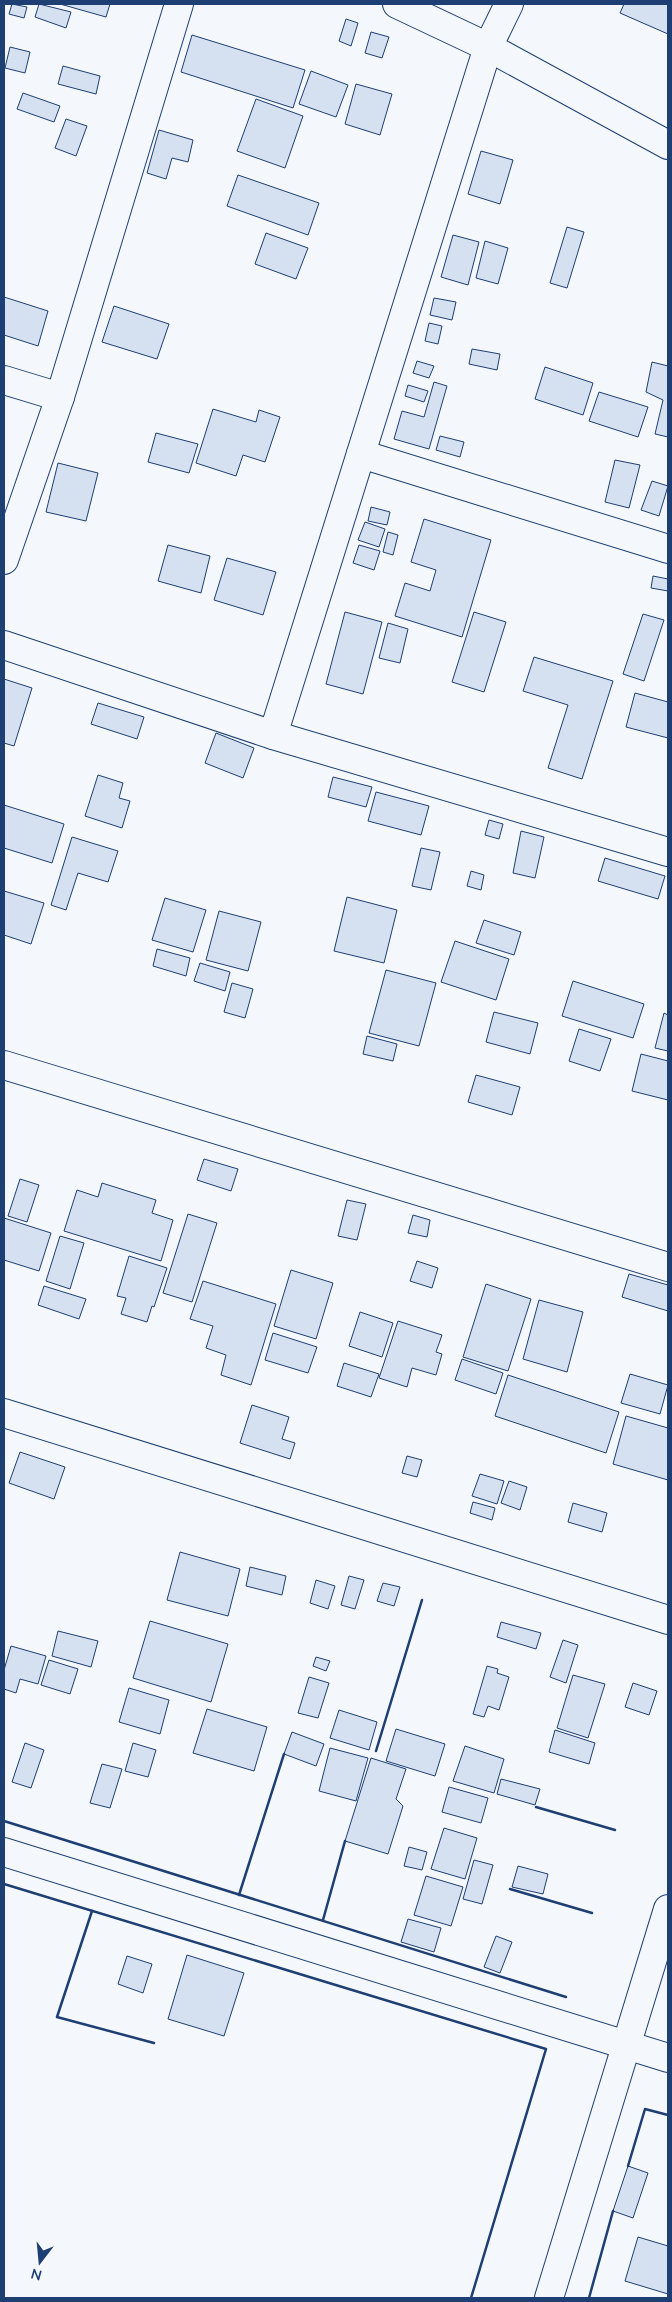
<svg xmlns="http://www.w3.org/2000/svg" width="672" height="2302" font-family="'Nunito Sans',sans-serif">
	<rect width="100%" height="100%" fill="#f4f7fb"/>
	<g fill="#d5e0f0" stroke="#1d3f73">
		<path d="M12,4L27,7L24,18L9,14Z"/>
		<path d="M39,4L71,12L66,28L35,17Z"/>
		<path d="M60,4H110L106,17Z"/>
		<path d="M624,4H668V34L620,13Z"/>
		<path d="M346,19L358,23L351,46L339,41Z"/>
		<path d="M371,32L389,37L382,58L365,53Z"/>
		<path d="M192,35L305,70L293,108L181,72Z"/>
		<path d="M10,47L30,52L25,73L5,68Z"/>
		<path d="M63,66L100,76L96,94L58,84Z"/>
		<path d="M311,71L348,85L336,117L299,104Z"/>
		<path d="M356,84L392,94L380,135L345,124Z"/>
		<path d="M23,93L60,106L54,122L17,109Z"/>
		<path d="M256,99L303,116L285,168L237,151Z"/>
		<path d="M66,119L87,126L76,156L55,148Z"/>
		<path d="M159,130L193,140L188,162L172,158L166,179L147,173Z"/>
		<path d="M481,151L513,160L500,204L468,194Z"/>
		<path d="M238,175L319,203L308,235L227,206Z"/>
		<path d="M567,227L584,232L567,288L550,283Z"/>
		<path d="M266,233L308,248L296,279L255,264Z"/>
		<path d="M453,235L479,242L468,285L441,277Z"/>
		<path d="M485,241L508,248L498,284L476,278Z"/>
		<path d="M4,297L48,311L38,346L4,335Z"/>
		<path d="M434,298L456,302L452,320L430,315Z"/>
		<path d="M114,306L169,324L157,359L102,342Z"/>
		<path d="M429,323L442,326L438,344L425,341Z"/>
		<path d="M472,349L500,354L497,370L469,364Z"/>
		<path d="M417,361L434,366L429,378L413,373Z"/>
		<path d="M652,362L668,366V437L655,434L663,400L646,392Z"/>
		<path d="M545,367L593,383L583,415L535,399Z"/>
		<path d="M434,382L447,386L429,449L394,439L402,411L424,417Z"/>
		<path d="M408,385L428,391L424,402L405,396Z"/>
		<path d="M599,392L648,407L638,437L589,421Z"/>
		<path d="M213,409L256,422L259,410L280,417L265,462L243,455L236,476L196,463Z"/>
		<path d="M156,433L198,444L189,473L148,462Z"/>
		<path d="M440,436L464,442L460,457L436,450Z"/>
		<path d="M615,460L640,465L629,508L605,502Z"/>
		<path d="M58,463L98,473L86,521L46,512Z"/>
		<path d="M652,481L668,486L659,516L641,510Z"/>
		<path d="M371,507L390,512L387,525L368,521Z"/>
		<path d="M424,519L491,540L462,637L395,616L405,583L430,591L436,570L411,562Z"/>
		<path d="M365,522L385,529L379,547L358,540Z"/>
		<path d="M388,532L398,535L393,555L383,552Z"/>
		<path d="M168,545L210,556L201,593L158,581Z"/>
		<path d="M359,545L380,551L374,570L353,563Z"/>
		<path d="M227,558L276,572L263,615L214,600Z"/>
		<path d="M653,576L668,579V591L651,588Z"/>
		<path d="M345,612L382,622L363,694L326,684Z"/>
		<path d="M474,612L506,622L484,692L452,682Z"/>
		<path d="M643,614L664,620L644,681L623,674Z"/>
		<path d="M388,623L408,629L400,663L379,658Z"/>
		<path d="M534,657L613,681L582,779L548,768L568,705L523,691Z"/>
		<path d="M4,679L32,688L14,746L4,743Z"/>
		<path d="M635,693L668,702V738L626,727Z"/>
		<path d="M98,703L144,717L137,739L91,724Z"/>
		<path d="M216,733L254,748L243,778L205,763Z"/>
		<path d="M98,775L123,783L119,798L130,801L122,828L85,816Z"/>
		<path d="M333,777L372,787L366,807L328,797Z"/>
		<path d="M376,792L429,806L421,835L368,821Z"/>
		<path d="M4,805L64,824L52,863L4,848Z"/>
		<path d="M489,820L503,824L499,839L485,835Z"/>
		<path d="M521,831L544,837L535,878L513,873Z"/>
		<path d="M72,837L118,851L108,882L78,873L66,910L51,905Z"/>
		<path d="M421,848L440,852L431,890L412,886Z"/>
		<path d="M605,858L665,876L658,899L598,881Z"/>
		<path d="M471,871L484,875L481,890L467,886Z"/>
		<path d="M4,891L44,903L31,944L4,935Z"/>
		<path d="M347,897L397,910L384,963L334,951Z"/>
		<path d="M165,898L206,910L193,952L152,940Z"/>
		<path d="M219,911L261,922L248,971L206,960Z"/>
		<path d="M484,920L521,932L514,955L476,943Z"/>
		<path d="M455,941L509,959L496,1000L441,982Z"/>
		<path d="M157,949L190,958L186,976L153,966Z"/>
		<path d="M200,963L230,972L225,991L194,981Z"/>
		<path d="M386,970L436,983L419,1046L369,1033Z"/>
		<path d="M573,981L644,1004L633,1038L562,1016Z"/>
		<path d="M232,983L253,989L245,1018L224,1012Z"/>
		<path d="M494,1012L538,1023L530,1054L486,1042Z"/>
		<path d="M664,1013L668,1015V1051L655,1048Z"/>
		<path d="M579,1029L611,1039L600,1071L569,1061Z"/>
		<path d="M367,1036L397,1044L393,1061L363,1054Z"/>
		<path d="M641,1054L668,1061V1100L632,1091Z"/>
		<path d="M476,1075L520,1087L512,1115L468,1102Z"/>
		<path d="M204,1159L238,1169L231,1191L197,1180Z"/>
		<path d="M20,1179L39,1185L27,1222L8,1216Z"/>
		<path d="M102,1183L156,1200L152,1213L173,1220L161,1261L64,1231L77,1190L98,1197Z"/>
		<path d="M347,1200L366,1204L357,1240L338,1236Z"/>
		<path d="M188,1214L217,1223L192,1302L163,1293Z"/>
		<path d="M413,1215L430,1220L427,1237L408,1233Z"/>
		<path d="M4,1218L51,1233L39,1271L4,1260Z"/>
		<path d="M60,1236L84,1243L70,1289L46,1281Z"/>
		<path d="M129,1256L167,1268L154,1307L152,1306L147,1322L121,1314L126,1298L117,1296Z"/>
		<path d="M417,1261L438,1268L432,1288L410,1281Z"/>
		<path d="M291,1270L333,1283L316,1339L274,1326Z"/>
		<path d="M629,1274L668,1285V1311L622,1297Z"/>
		<path d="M203,1281L276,1304L251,1385L221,1375L226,1355L206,1348L213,1326L190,1319Z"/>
		<path d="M486,1284L531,1299L508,1371L463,1357Z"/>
		<path d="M44,1286L86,1299L79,1319L38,1305Z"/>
		<path d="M539,1300L583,1312L567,1372L523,1359Z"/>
		<path d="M360,1312L393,1323L382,1357L349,1346Z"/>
		<path d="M398,1321L442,1335L436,1352L442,1354L436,1375L412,1368L407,1387L379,1378Z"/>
		<path d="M273,1333L317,1347L308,1373L265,1360Z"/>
		<path d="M462,1359L503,1373L496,1394L455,1380Z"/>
		<path d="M344,1363L379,1374L371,1397L337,1386Z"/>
		<path d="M630,1374L668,1385L660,1414L621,1403Z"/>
		<path d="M508,1375L619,1412L606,1453L495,1416Z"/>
		<path d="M252,1405L289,1417L282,1439L295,1443L290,1459L240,1443Z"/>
		<path d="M626,1416L668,1428V1480L613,1464Z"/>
		<path d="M20,1452L65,1467L54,1499L9,1483Z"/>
		<path d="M407,1456L422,1460L417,1477L402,1473Z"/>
		<path d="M480,1474L504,1481L497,1504L472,1496Z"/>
		<path d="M509,1481L527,1487L520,1510L501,1503Z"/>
		<path d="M473,1502L495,1508L492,1520L470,1513Z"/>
		<path d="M573,1503L607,1513L602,1532L568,1522Z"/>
		<path d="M180,1552L240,1569L228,1616L167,1600Z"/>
		<path d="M250,1567L286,1576L282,1595L246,1586Z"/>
		<path d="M349,1576L364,1580L355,1609L341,1605Z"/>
		<path d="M316,1580L335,1586L328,1609L310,1603Z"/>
		<path d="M383,1583L400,1587L394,1606L377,1601Z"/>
		<path d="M150,1621L228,1644L211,1702L133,1678Z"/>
		<path d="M501,1622L541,1633L536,1649L497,1637Z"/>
		<path d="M58,1631L98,1641L91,1667L52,1656Z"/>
		<path d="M563,1640L578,1645L566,1683L550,1677Z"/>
		<path d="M11,1646L46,1656L38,1684L20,1679L16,1693L4,1689V1670Z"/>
		<path d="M316,1657L330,1661L326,1671L313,1666Z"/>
		<path d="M49,1660L78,1669L70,1694L41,1685Z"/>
		<path d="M487,1666L498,1669L497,1673L509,1677L499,1710L488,1706L484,1717L473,1714Z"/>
		<path d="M573,1675L605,1684L588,1738L557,1728Z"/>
		<path d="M309,1677L329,1683L318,1718L298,1713Z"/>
		<path d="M633,1683L657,1691L649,1715L625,1707Z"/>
		<path d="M129,1688L169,1700L160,1734L119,1722Z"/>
		<path d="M207,1709L267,1727L254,1771L193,1753Z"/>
		<path d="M339,1710L377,1722L369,1750L330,1738Z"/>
		<path d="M396,1729L445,1744L435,1776L386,1761Z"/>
		<path d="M555,1730L595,1743L589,1764L549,1752Z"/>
		<path d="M292,1732L324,1744L316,1766L284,1754Z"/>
		<path d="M25,1743L44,1750L31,1788L12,1782Z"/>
		<path d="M133,1743L156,1750L148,1777L125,1771Z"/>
		<path d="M465,1746L504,1759L494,1793L453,1781Z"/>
		<path d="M330,1748L368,1758L356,1801L319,1791Z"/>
		<path d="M371,1758L406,1769L396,1799L403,1806L388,1854L345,1841Z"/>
		<path d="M102,1764L122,1769L110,1808L90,1803Z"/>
		<path d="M501,1779L540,1789L535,1805L497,1794Z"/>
		<path d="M449,1787L488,1798L481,1823L442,1812Z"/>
		<path d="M444,1828L477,1838L465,1879L431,1869Z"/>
		<path d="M409,1847L427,1852L422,1870L404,1866Z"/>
		<path d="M474,1860L493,1865L482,1904L463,1899Z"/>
		<path d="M518,1866L548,1874L543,1894L512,1887Z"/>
		<path d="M426,1876L463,1887L451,1926L414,1915Z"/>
		<path d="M408,1919L441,1928L434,1952L401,1942Z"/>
		<path d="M496,1936L512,1942L500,1973L484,1967Z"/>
		<path d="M187,1955L244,1973L224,2036L168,2019Z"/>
		<path d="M127,1956L152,1964L143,1993L118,1984Z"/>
		<path d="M628,2166L648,2173L633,2218L613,2211Z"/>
		<path d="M638,2237L668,2246V2294L625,2281Z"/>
	</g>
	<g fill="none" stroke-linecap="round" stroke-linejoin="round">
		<g stroke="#1d3f73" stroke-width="30">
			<g id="minor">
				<path d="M397,4L488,47L668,145"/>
				<path d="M4,380L60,397"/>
				<path d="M361,454L668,549"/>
				<path d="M4,560L60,397L179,4"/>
				<path d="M4,645L273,735L668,852"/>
				<path d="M273,735L488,47L509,4"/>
				<path d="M4,1065L668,1267"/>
				<path d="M4,1413L668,1620"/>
				<path d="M4,1852L668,2058"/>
				<path d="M549,2298L668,1909"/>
			</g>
		</g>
		<use href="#minor" stroke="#f4f7fb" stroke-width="28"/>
		<g stroke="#1d3f73" stroke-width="2.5">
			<path d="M376,1751L422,1600"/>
			<path d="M536,1807L615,1830"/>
			<path d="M4,1821L566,1997"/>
			<path d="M4,1884L546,2049L471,2298"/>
			<path d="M510,1889L592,1913"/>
			<path d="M239,1895L284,1754"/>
			<path d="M92,1911L57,2017L154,2043"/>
			<path d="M323,1920L345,1841"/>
			<path d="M628,2166L645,2109L668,2115"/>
			<path d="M589,2298L613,2211"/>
		</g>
	</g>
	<rect width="672" height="2302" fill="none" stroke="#1d3f73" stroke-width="10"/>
	<g transform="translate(40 2262) rotate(196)" stroke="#f4f7fb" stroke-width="4" paint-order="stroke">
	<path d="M0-4L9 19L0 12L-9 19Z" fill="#1d3f73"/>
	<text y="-8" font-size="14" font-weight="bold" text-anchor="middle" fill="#1d3f73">N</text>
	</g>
</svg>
